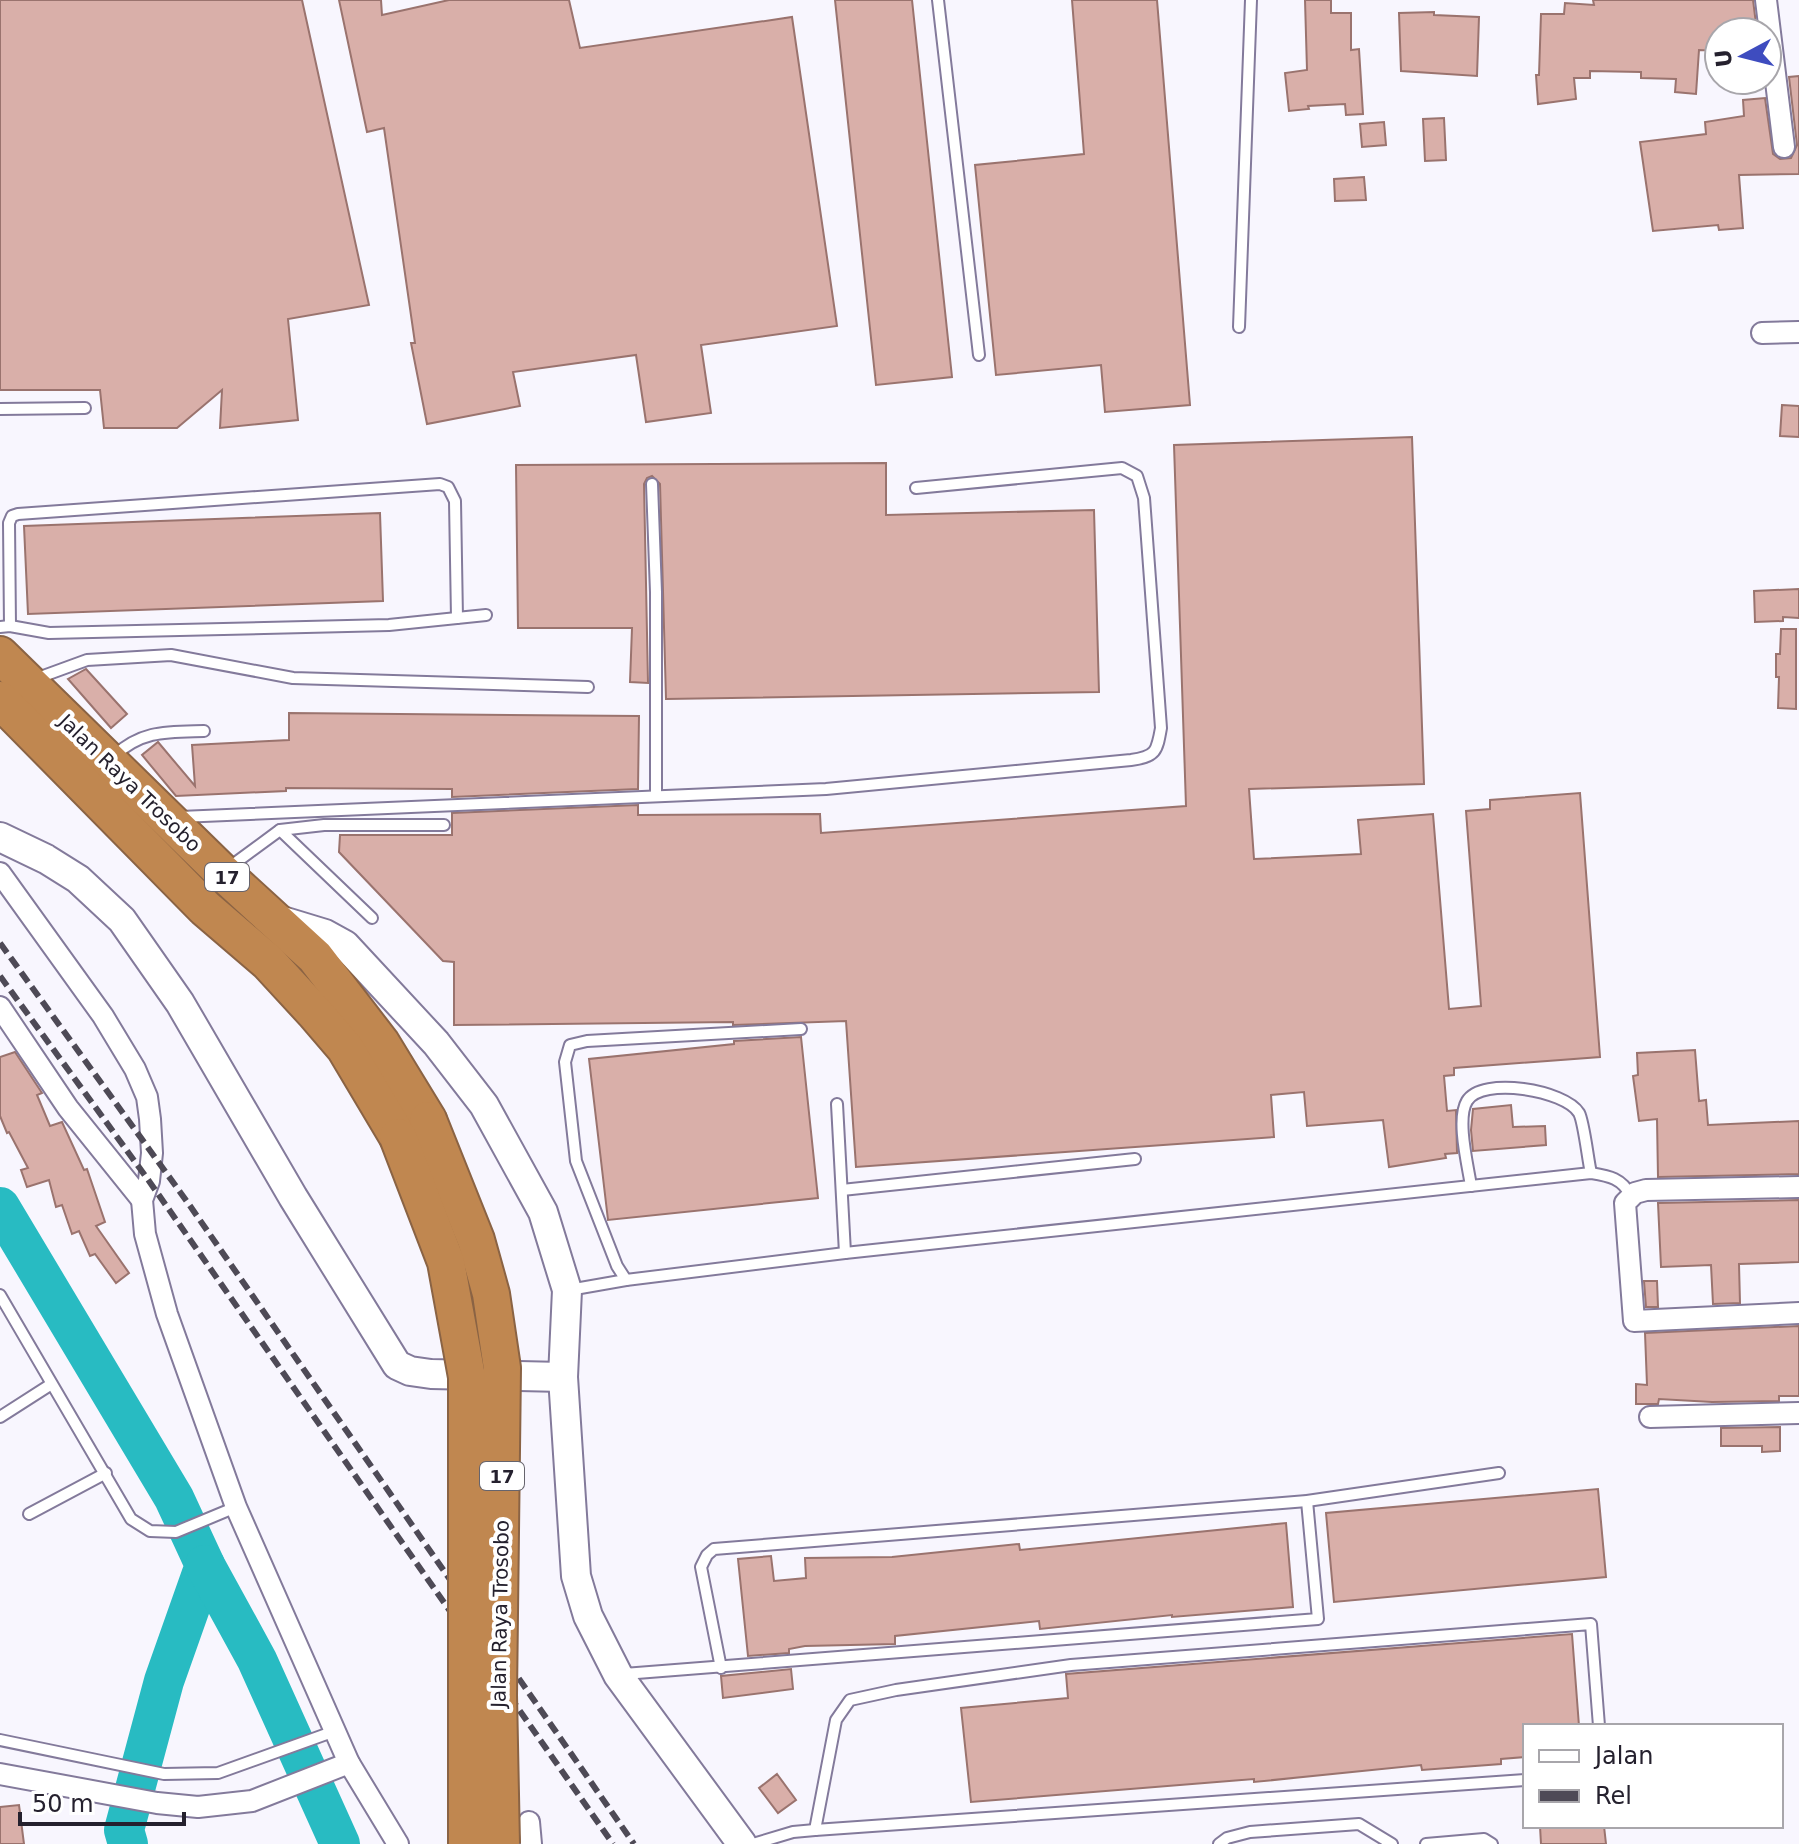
<svg xmlns="http://www.w3.org/2000/svg" width="1799" height="1844" font-family="'DejaVu Sans',sans-serif">
	<rect width="100%" height="100%" fill="#f8f6fe"/>
	<g fill="none" stroke-linecap="round" stroke-linejoin="round">
		<g stroke="#28bbc2" stroke-width="40">
			<path d="M0,1207L174,1498L205,1565L164,1681L124,1830L128,1844"/>
			<path d="M205,1565L257,1660L340,1844"/>
		</g>
	</g>
	<g fill="#d9afa9" stroke="#9a736e" stroke-width="2">
		<path d="M0,0H302L369,305L288,319L298,420L220,428L222,390L177,428H104L100,390H0Z"/>
		<path d="M339,0H381L382,15L449,0H569L580,48L792,17L837,326L701,345L711,413L646,422L636,355L513,372L520,406L427,424L411,343H415L384,128L367,132Z"/>
		<path d="M835,0H912L952,377L876,385Z"/>
		<path d="M1072,0H1157L1190,405L1105,412L1101,365L996,375L975,165L1084,154Z"/>
		<path d="M1305,0H1331V13H1351V50L1359,49L1363,114L1346,115L1345,104L1308,106L1309,109L1289,111L1285,73L1307,70Z"/>
		<path d="M1593,0H1753L1757,32H1719V51L1699,50L1696,94L1675,92L1676,79L1641,78V72L1590,71V78H1574L1576,99L1538,104L1536,75H1539L1541,14H1564L1565,3L1594,5Z"/>
		<path d="M1434,12V15L1479,17L1477,76L1401,71L1399,13Z"/>
		<path d="M1799,76V174L1739,175L1743,228L1719,230L1718,225L1653,231L1640,142L1706,134L1705,122L1744,116L1743,100L1765,98L1773,154L1780,159L1791,158L1797,145L1789,77Z"/>
		<path d="M1444,118L1446,160L1425,161L1423,119Z"/>
		<path d="M1384,122L1386,145L1362,147L1360,124Z"/>
		<path d="M1364,177L1366,200L1335,201L1334,179Z"/>
		<path d="M1782,405L1799,406V437L1780,436Z"/>
		<path d="M1412,437L1424,784L1249,789L1254,859L1361,854L1358,820L1433,814L1449,1009L1481,1006L1466,811L1490,809V800L1580,793L1600,1057L1454,1068V1075L1444,1076L1447,1111L1456,1110L1457,1153L1445,1154L1446,1158L1389,1167L1383,1120L1307,1126L1304,1092L1271,1095L1274,1137L856,1167L846,1021L733,1025V1022L454,1025V962L443,961L339,852L340,835H452V813L638,805V815L820,814L821,833L1186,806L1174,445Z"/>
		<path d="M886,463V515L1094,510L1099,692L666,699L660,484L652,476L647,478L644,484L648,683L630,682L632,628H518L516,465Z"/>
		<path d="M380,513L383,601L28,614L24,526Z"/>
		<path d="M1799,589V618L1783,617V621L1755,622L1754,591Z"/>
		<path d="M1781,629H1796V709L1778,708L1779,677H1776V654H1780Z"/>
		<path d="M86,669L127,714L111,728L68,679Z"/>
		<path d="M289,713L639,716L638,789L452,797V789L286,788V791L176,796L142,755L158,742L195,786L192,745L289,740Z"/>
		<path d="M801,1037L818,1198L608,1220L589,1059L734,1044V1041Z"/>
		<path d="M1695,1050L1699,1101L1706,1100L1708,1125L1799,1121V1174L1658,1177L1657,1119L1639,1121L1633,1076L1638,1075L1637,1053Z"/>
		<path d="M15,1052L42,1093L37,1095L50,1126L62,1122L84,1170L87,1169L105,1222L96,1226L129,1273L116,1283L95,1254L90,1256L79,1231L72,1234L62,1205L56,1207L49,1180L27,1187L21,1170L28,1168L9,1132L7,1133L0,1116V1057Z"/>
		<path d="M1511,1105L1513,1127L1545,1126L1546,1145L1473,1151L1471,1130L1473,1109Z"/>
		<path d="M1799,1200V1262L1739,1264L1740,1303L1713,1304L1711,1265L1661,1267L1658,1203Z"/>
		<path d="M1644,1281H1657L1658,1307H1646Z"/>
		<path d="M1799,1326V1396H1779V1401L1712,1402L1659,1399L1658,1404H1636V1384L1647,1385L1645,1333Z"/>
		<path d="M1780,1427V1451L1762,1452V1446H1721V1428Z"/>
		<path d="M1598,1489L1606,1577L1334,1602L1326,1513Z"/>
		<path d="M1286,1523L1293,1607L1172,1617V1615L1040,1629L1039,1621L895,1636V1644L805,1646L789,1649V1653L748,1656L738,1559L771,1556L774,1581L806,1578L805,1558L892,1557L1019,1544L1020,1550Z"/>
		<path d="M1572,1634L1579,1726H1525V1757L1501,1759V1764L1422,1770L1421,1765L1254,1782V1779L971,1802L961,1708L1068,1698L1066,1674Z"/>
		<path d="M791,1669L793,1689L723,1698L721,1676Z"/>
		<path d="M777,1774L796,1800L778,1813L759,1788Z"/>
		<path d="M19,1805L24,1844H0V1807Z"/>
		<path d="M1540,1826H1604L1606,1844H1541Z"/>
	</g>
	<g fill="none" stroke-linecap="round" stroke-linejoin="round">
		<g stroke="#837a9b" stroke-width="14">
			<g id="lane">
				<path d="M938,0L979,355"/>
				<path d="M1239,327L1251,0"/>
				<path d="M0,409L85,408"/>
				<path d="M652,484L656,592V796"/>
				<path d="M10,626L9,523L12,516L18,514L440,484L448,487L455,501L457,618"/>
				<path d="M0,627L10,626L49,633L389,625L486,615"/>
				<path d="M35,679L87,660L171,655L293,678L588,687"/>
				<path d="M114,756C142,730 167,732 204,731"/>
				<path d="M180,817L826,789L1131,760C1156,757 1157,751 1161,728L1144,498L1137,476L1122,468L916,488"/>
				<path d="M280,830L372,918"/>
				<path d="M227,869L280,830L324,825H444"/>
				<path d="M837,1104L845,1253"/>
				<path d="M1471,1186C1468,1166 1456,1119 1467,1101C1482,1076 1565,1090 1579,1113C1584,1122 1588,1161 1591,1173"/>
				<path d="M842,1190L1135,1159"/>
				<path d="M626,1280L617,1266L576,1161L565,1062L570,1045L587,1041L801,1029"/>
				<path d="M569,1290L626,1280L845,1253L1591,1173C1609,1176 1622,1178 1631,1196"/>
				<path d="M0,1295L131,1519L150,1531L176,1532L236,1507"/>
				<path d="M0,1417L50,1385"/>
				<path d="M29,1514L106,1473"/>
				<path d="M721,1668L701,1567L707,1555L714,1549L1307,1501L1499,1473"/>
				<path d="M624,1674L1318,1619L1307,1501"/>
				<path d="M0,1740L164,1774L218,1773L335,1731"/>
				<path d="M815,1830L836,1720L850,1700L896,1690L1071,1665L1591,1624L1599,1726"/>
				<path d="M753,1844L793,1832L815,1830L1525,1780"/>
				<path d="M1219,1844L1227,1838L1250,1832L1359,1824L1392,1844"/>
				<path d="M1426,1844L1484,1839L1492,1844"/>
			</g>
		</g>
		<g stroke="#837a9b" stroke-width="24">
			<g id="street">
				<path d="M1766,0L1784,147"/>
				<path d="M1762,333L1799,332"/>
				<path d="M0,873L103,1016L135,1069L147,1097L150,1119L152,1153L149,1181L142,1200L145,1234L167,1314L236,1507L349,1763L398,1844"/>
				<path d="M0,1007L68,1108L142,1200"/>
				<path d="M1799,1187L1646,1190L1635,1193L1625,1203L1634,1321L1799,1313"/>
				<path d="M1650,1417L1799,1413"/>
				<path d="M0,1774L157,1803L198,1807L252,1801L349,1763"/>
				<path d="M529,1822L531,1844"/>
			</g>
		</g>
		<g stroke="#837a9b" stroke-width="32">
			<g id="secondary">
				<path d="M0,837L46,859L78,879L122,920L180,1003L293,1197L397,1365L410,1371L431,1374L563,1377"/>
				<path d="M279,920L325,934L345,945L436,1043L484,1105L543,1212L567,1290L563,1377L576,1576L588,1616L618,1675L742,1844"/>
			</g>
		</g>
		<g stroke="#8a6344" stroke-width="40">
			<g id="highway">
				<path d="M0,655L222,872L315,957L381,1043L428,1120"/>
				<path d="M0,700L205,908L268,962L315,1013L345,1048L398,1137"/>
			</g>
		</g>
		<use href="#lane" stroke="#fff" stroke-width="10"/>
		<use href="#street" stroke="#fff" stroke-width="20"/>
		<use href="#secondary" stroke="#fff" stroke-width="28"/>
		<use href="#highway" stroke="#c08750" stroke-width="36"/>
		<g stroke="#4e4a56" stroke-width="6" stroke-dasharray="12 6" stroke-linecap="butt">
			<path d="M0,943L188,1203L634,1844"/>
			<path d="M0,976L149,1181L613,1844"/>
		</g>
		<g stroke="#8a6344" stroke-width="40" stroke-linecap="butt">
			<g id="highway-bridge">
				<path d="M428,1120L476,1240L491,1294L502,1368L498,1695L501,1844"/>
				<path d="M398,1137L446,1262L467,1377V1844"/>
			</g>
		</g>
		<use href="#highway-bridge" stroke="#c08750" stroke-width="36"/>
	</g>
	<g text-anchor="middle" dominant-baseline="central" stroke-width="8" stroke-linejoin="round" paint-order="stroke">
		<g fill="#fff" stroke="#66646d" stroke-width="2">
			<rect x="205" y="863" width="44" height="28" rx="6"/>
			<rect x="480" y="1462" width="44" height="28" rx="6"/>
		</g>
		<g font-size="18" font-weight="bold" fill="#25212e">
			<text x="227" y="877">17</text>
			<text x="502" y="1476">17</text>
		</g>
		<g font-size="20" fill="#25212e" stroke="#fff">
			<text transform="translate(130 783) rotate(44)">Jalan Raya Trosobo</text>
			<text transform="translate(500 1614) rotate(-89)">Jalan Raya Trosobo</text>
		</g>
	</g>
	<rect x="1523" y="1724" width="260" height="104" fill="#ffffff" stroke="#a8a6ab" stroke-width="2"/>
	<rect x="1539" y="1750" width="40" height="12" fill="#ffffff" stroke="#a8a6ab" stroke-width="2"/>
	<text x="1595" y="1764" font-size="24" fill="#25212e">Jalan</text>
	<rect x="1539" y="1790" width="40" height="12" fill="#4e4a56" stroke="#a8a6ab" stroke-width="2"/>
	<text x="1595" y="1804" font-size="24" fill="#25212e">Rel</text>
	<g transform="translate(1743 56) rotate(263)"><circle r="38" fill="#ffffff" stroke="#a8a6ab" stroke-width="2"/>
	<path d="M0-6L14 30L0 20L-14 30Z" fill="#3e4cbf"/>
	<text y="-12" font-size="22" font-weight="bold" text-anchor="middle" fill="#25212e">U</text>
	</g>
	<path d="M20 1812v12h164v-12" fill="none" stroke="#25212e" stroke-width="4"/>
	<text x="32" y="1812" font-size="24" fill="#25212e" stroke="#ffffff" stroke-width="6" paint-order="stroke">50 m</text>
</svg>
